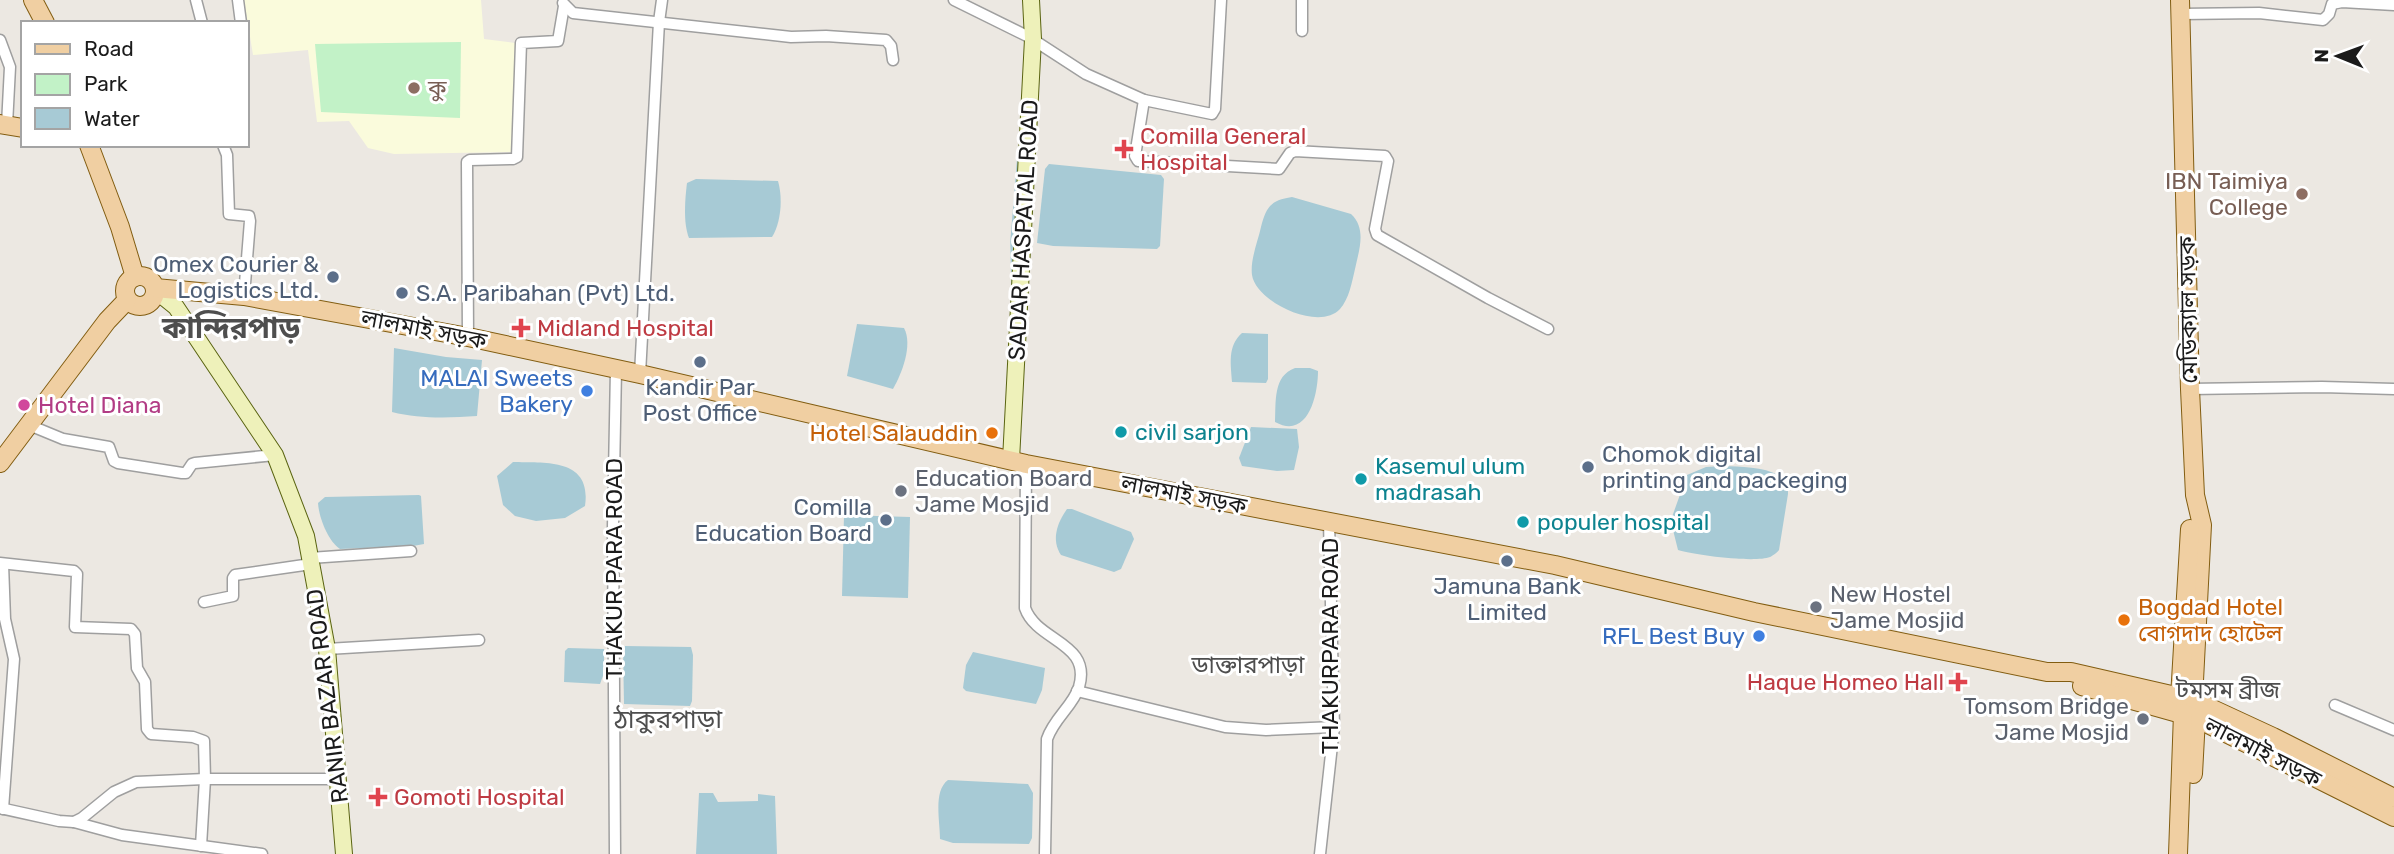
<svg xmlns="http://www.w3.org/2000/svg" width="2394" height="854" font-family="Rubik,'Noto Sans Bengali',sans-serif">
	<rect width="100%" height="100%" fill="#ece8e2"/>
	<path fill="#fafbdc" d="M244,0H481L484,39L515,43L513,152L394,154L368,148L349,121L317,122L308,50L253,55Z"/>
	<path fill="#c2f2c7" d="M461,42L460,118L321,112L315,44Z"/>
	<g fill="#a7cad5">
		<path d="M1049,164L1161,175L1164,179L1160,246L1157,249L1053,246L1037,243L1045,169Z"/>
		<path d="M696,179L778,181C783,198 781,223 772,237L689,238C683,223 685,199 687,183Z"/>
		<path d="M1292,197L1351,214C1367,229 1359,250 1355,269C1352,282 1349,299 1340,309C1319,332 1256,302 1252,275C1250,260 1258,241 1261,227C1266,207 1271,200 1292,197Z"/>
		<path d="M857,324L904,328C913,345 902,373 893,389L847,376Z"/>
		<path d="M1242,333L1268,334V379L1266,383L1232,382C1231,365 1227,346 1242,333Z"/>
		<path d="M394,348L446,357L482,360L477,416C449,418 419,419 392,412Z"/>
		<path d="M1295,368H1310L1318,371C1318,395 1308,440 1275,422C1276,401 1273,376 1295,368Z"/>
		<path d="M1251,427L1297,429L1299,447L1294,470L1277,471L1242,466L1239,458Z"/>
		<path d="M513,462C546,463 592,458 585,506L565,518L536,521L515,516L503,505L497,476Z"/>
		<path d="M1722,466C1744,467 1769,466 1788,481V494L1779,550C1779,551 1771,557 1770,557C1754,563 1695,555 1678,550L1672,526V517L1687,475L1706,467Z"/>
		<path d="M419,495L421,496L424,544L413,546L340,549C328,541 319,518 318,503L325,497Z"/>
		<path d="M1067,509H1072L1131,532L1134,539L1121,569L1114,572L1061,555C1051,540 1057,523 1067,509Z"/>
		<path d="M844,515L910,517L908,598L842,596Z"/>
		<path d="M625,646L691,647L693,655L692,701L690,706L624,704L623,649Z"/>
		<path d="M568,648L604,649V673L600,684L564,682L565,651Z"/>
		<path d="M973,652L1045,668L1042,690L1036,704L966,691L963,688L966,665Z"/>
		<path d="M948,780L1028,784L1033,793L1032,838L1029,844L953,843L940,839C940,821 933,791 948,780Z"/>
		<path d="M699,793H713L718,802L758,801V794L775,796L777,854H696Z"/>
	</g>
	<g fill="none" stroke-linecap="round" stroke-linejoin="round">
		<path stroke="#a7cad5" stroke-width="3.5" d="M1013,284L1012,242L1019,156"/>
		<g stroke="#9f9f9f" stroke-width="13">
			<g id="street">
				<path d="M196,0L202,23"/>
				<path d="M238,0L241,23"/>
				<path d="M954,0L1029,37L1086,74L1144,100L1135,156L1138,161L1279,169L1290,153L1295,151L1385,156L1388,161L1375,229L1377,235L1488,298L1548,329"/>
				<path d="M1302,0V31"/>
				<path d="M563,3L573,13L791,37L826,36L886,40L891,46L893,60"/>
				<path d="M2181,14L2259,13L2323,20L2329,14L2332,4L2342,2L2394,5"/>
				<path d="M0,40L10,67L7,125"/>
				<path d="M1144,100L1212,114L1215,109L1221,0"/>
				<path d="M223,145L227,155L229,214L249,216L250,221L244,296"/>
				<path d="M468,337L467,162L470,160L513,159L517,157L521,43L558,41L564,6"/>
				<path d="M640,374L659,22L662,0"/>
				<path d="M2190,389L2322,387L2394,389"/>
				<path d="M29,425L63,439L109,447L114,461L118,463L182,473H186L192,464L195,463L275,455"/>
				<path d="M1026,464L1025,608C1037,642 1092,642 1079,687C1073,706 1054,718 1047,739L1045,854"/>
				<path d="M310,558L411,551"/>
				<path d="M0,563L74,571L77,574L75,627L131,629L135,634L137,668L145,682L147,729L151,734L193,737L204,741L205,779L201,846"/>
				<path d="M204,602L233,596V578L235,575L311,564"/>
				<path d="M327,649L479,640"/>
				<path d="M1077,691L1225,727L1266,730L1334,727"/>
				<path d="M2335,705L2394,730"/>
				<path d="M0,808L59,821L74,822L122,835L262,854"/>
				<path d="M3,809L14,659L5,619L3,564"/>
				<path d="M74,822L82,818L114,792L136,782L205,779H338"/>
				<path d="M615,854L613,527L616,369"/>
				<path d="M1320,854L1334,727L1329,522"/>
			</g>
		</g>
		<g stroke="#5a6411" stroke-width="18">
			<g id="secondary">
				<path d="M155,290L176,307L275,455L306,536L327,649L344,854"/>
				<path d="M1011,460L1033,39L1031,0"/>
			</g>
		</g>
		<g stroke="#825d11" stroke-width="20">
			<g id="primary">
				<path d="M33,0L45,23"/>
				<path d="M2180,0L2190,389L2195,495L2202,525L2193,700"/>
				<path d="M0,124L23,128"/>
				<path d="M89,145L120,227L135,277"/>
				<circle cx="140" cy="291" r="15"/>
				<path d="M155,288L244,296L468,337L640,374L1026,464L1555,565L1754,612L2047,672H2071L2180,697L2193,700L2273,737L2394,798"/>
				<path d="M0,463L107,321L127,300"/>
				<path d="M2082,686L2196,718L2394,817"/>
				<path d="M2180,697L2190,529"/>
				<path d="M2193,774L2196,718"/>
				<path d="M2178,854L2183,713"/>
			</g>
		</g>
		<use href="#street" stroke="#fff" stroke-width="10"/>
		<use href="#secondary" stroke="#eef1ba" stroke-width="16"/>
		<use href="#primary" stroke="#f0cfa2" stroke-width="18"/>
	</g>
	<g fill="#8d6e63" stroke="#fff" stroke-width="2.5">
		<circle cx="414" cy="88" r="7"/>
		<circle cx="2302" cy="194" r="7"/>
	</g>
	<g fill="#e0444e" stroke="#fff" stroke-width="2.5">
		<path d="M1120.5 138.5h7v7h7v7h-7v7h-7v-7h-7v-7h7z"/>
		<path d="M517.5 317.5h7v7h7v7h-7v7h-7v-7h-7v-7h7z"/>
		<path d="M1954.5 671.5h7v7h7v7h-7v7h-7v-7h-7v-7h7z"/>
		<path d="M374.5 786.5h7v7h7v7h-7v7h-7v-7h-7v-7h7z"/>
	</g>
	<g fill="#5c6f8a" stroke="#fff" stroke-width="2.5">
		<circle cx="333" cy="277" r="7"/>
		<circle cx="402" cy="293" r="7"/>
		<circle cx="700" cy="362" r="7"/>
		<circle cx="1588" cy="467" r="7"/>
		<circle cx="886" cy="520" r="7"/>
		<circle cx="1507" cy="561" r="7"/>
	</g>
	<g fill="#3f7fe0" stroke="#fff" stroke-width="2.5">
		<circle cx="587" cy="391" r="7"/>
		<circle cx="1759" cy="636" r="7"/>
	</g>
	<circle fill="#d1479c" stroke="#fff" stroke-width="2.5" cx="24" cy="405" r="7"/>
	<g fill="#0f9aa8" stroke="#fff" stroke-width="2.5">
		<circle cx="1121" cy="432" r="7"/>
		<circle cx="1361" cy="479" r="7"/>
		<circle cx="1523" cy="522" r="7"/>
	</g>
	<g fill="#e8710a" stroke="#fff" stroke-width="2.5">
		<circle cx="992" cy="433" r="7"/>
		<circle cx="2124" cy="620" r="7"/>
	</g>
	<g fill="#6b7280" stroke="#fff" stroke-width="2.5">
		<circle cx="901" cy="491" r="7"/>
		<circle cx="1816" cy="607" r="7"/>
		<circle cx="2143" cy="719" r="7"/>
	</g>
	<g text-anchor="middle" dominant-baseline="central" stroke-width="6" stroke-linejoin="round" paint-order="stroke">
		<g font-size="23" fill="#785e54" stroke="#fff" text-anchor="start">
			<text x="428" y="88">কু</text>
			<text x="2288" y="181" text-anchor="end">IBN Taimiya<tspan x="2288" dy="26">College</tspan></text>
		</g>
		<g font-size="23" fill="#be3a42" stroke="#fff" text-anchor="start">
			<text x="1140" y="136">Comilla General<tspan x="1140" dy="26">Hospital</tspan></text>
			<text x="537" y="328">Midland Hospital</text>
			<text x="1944" y="682" text-anchor="end">Haque Homeo Hall</text>
			<text x="394" y="797">Gomoti Hospital</text>
		</g>
		<g font-size="23" fill="#1b1b1b" stroke="#fff">
			<text transform="translate(1023 230) rotate(-87)">SADAR HASPATAL ROAD</text>
			<text transform="translate(2188 310) rotate(-91)">মেডিক্যাল সড়ক</text>
			<text transform="translate(424 329) rotate(11)">লালমাই সড়ক</text>
			<text transform="translate(1184 494) rotate(11)">লালমাই সড়ক</text>
			<text transform="translate(614 569) rotate(-90)">THAKUR PARA ROAD</text>
			<text transform="translate(1330 646) rotate(-90)">THAKURPARA ROAD</text>
			<text transform="translate(327 696) rotate(-97)">RANIR BAZAR ROAD</text>
			<text transform="translate(2263 752) rotate(27)">লালমাই সড়ক</text>
		</g>
		<g font-size="23" fill="#4e5e75" stroke="#fff" text-anchor="end">
			<text x="319" y="264">Omex Courier &amp;<tspan x="319" dy="26">Logistics Ltd.</tspan></text>
			<text x="416" y="293" text-anchor="start">S.A. Paribahan (Pvt) Ltd.</text>
			<text x="700" y="387" text-anchor="middle">Kandir Par<tspan x="700" dy="26">Post Office</tspan></text>
			<text x="1602" y="454" text-anchor="start">Chomok digital<tspan x="1602" dy="26">printing and packeging</tspan></text>
			<text x="872" y="507">Comilla<tspan x="872" dy="26">Education Board</tspan></text>
			<text x="1507" y="586" text-anchor="middle">Jamuna Bank<tspan x="1507" dy="26">Limited</tspan></text>
		</g>
		<g font-size="23" fill="#366cbe" stroke="#fff" text-anchor="end">
			<text x="573" y="378">MALAI Sweets<tspan x="573" dy="26">Bakery</tspan></text>
			<text x="1745" y="636">RFL Best Buy</text>
		</g>
		<g font-size="23" fill="#b23c85" stroke="#fff" text-anchor="start">
			<text x="38" y="405">Hotel Diana</text>
		</g>
		<g font-size="23" fill="#0d838f" stroke="#fff" text-anchor="start">
			<text x="1135" y="432">civil sarjon</text>
			<text x="1375" y="466">Kasemul ulum<tspan x="1375" dy="26">madrasah</tspan></text>
			<text x="1537" y="522">populer hospital</text>
		</g>
		<g font-size="23" fill="#c56008" stroke="#fff" text-anchor="end">
			<text x="978" y="433">Hotel Salauddin</text>
			<text x="2138" y="607" text-anchor="start">Bogdad Hotel<tspan x="2138" dy="26">বোগদাদ হোটেল</tspan></text>
		</g>
		<g font-size="23" fill="#5b616d" stroke="#fff" text-anchor="start">
			<text x="915" y="478">Education Board<tspan x="915" dy="26">Jame Mosjid</tspan></text>
			<text x="1830" y="594">New Hostel<tspan x="1830" dy="26">Jame Mosjid</tspan></text>
			<text x="2129" y="706" text-anchor="end">Tomsom Bridge<tspan x="2129" dy="26">Jame Mosjid</tspan></text>
		</g>
		<g font-size="24" fill="#4e4e4e" stroke="#fff">
			<text x="1248" y="665">ডাক্তারপাড়া</text>
			<text x="2228" y="690">টমসম ব্রীজ</text>
		</g>
		<g font-size="26" fill="#4e4e4e" stroke="#fff">
			<text x="668" y="719">ঠাকুরপাড়া</text>
		</g>
		<g font-size="30" font-weight="bold" fill="#4e4e4e" stroke="#fff">
			<text x="231" y="328">কান্দিরপাড়</text>
		</g>
	</g>
	<rect x="21" y="21" width="228" height="126" fill="#ffffff" stroke="#a4a4a4" stroke-width="2"/>
	<rect x="35" y="44" width="35" height="10" fill="#f0cfa2" stroke="#a4a4a4" stroke-width="2"/>
	<text x="84" y="56" font-size="21" fill="#1b1b1b">Road</text>
	<rect x="35" y="74" width="35" height="21" fill="#c2f2c7" stroke="#a4a4a4" stroke-width="2"/>
	<text x="84" y="91" font-size="21" fill="#1b1b1b">Park</text>
	<rect x="35" y="108" width="35" height="21" fill="#a7cad5" stroke="#a4a4a4" stroke-width="2"/>
	<text x="84" y="126" font-size="21" fill="#1b1b1b">Water</text>
	<g transform="translate(2338 56) rotate(271)" stroke="#ffffff" stroke-width="5" paint-order="stroke">
	<path d="M0-5L12 26L0 18L-12 26Z" fill="#1b1b1b"/>
	<text y="-10" font-size="19" font-weight="bold" text-anchor="middle" fill="#1b1b1b">N</text>
	</g>
</svg>
